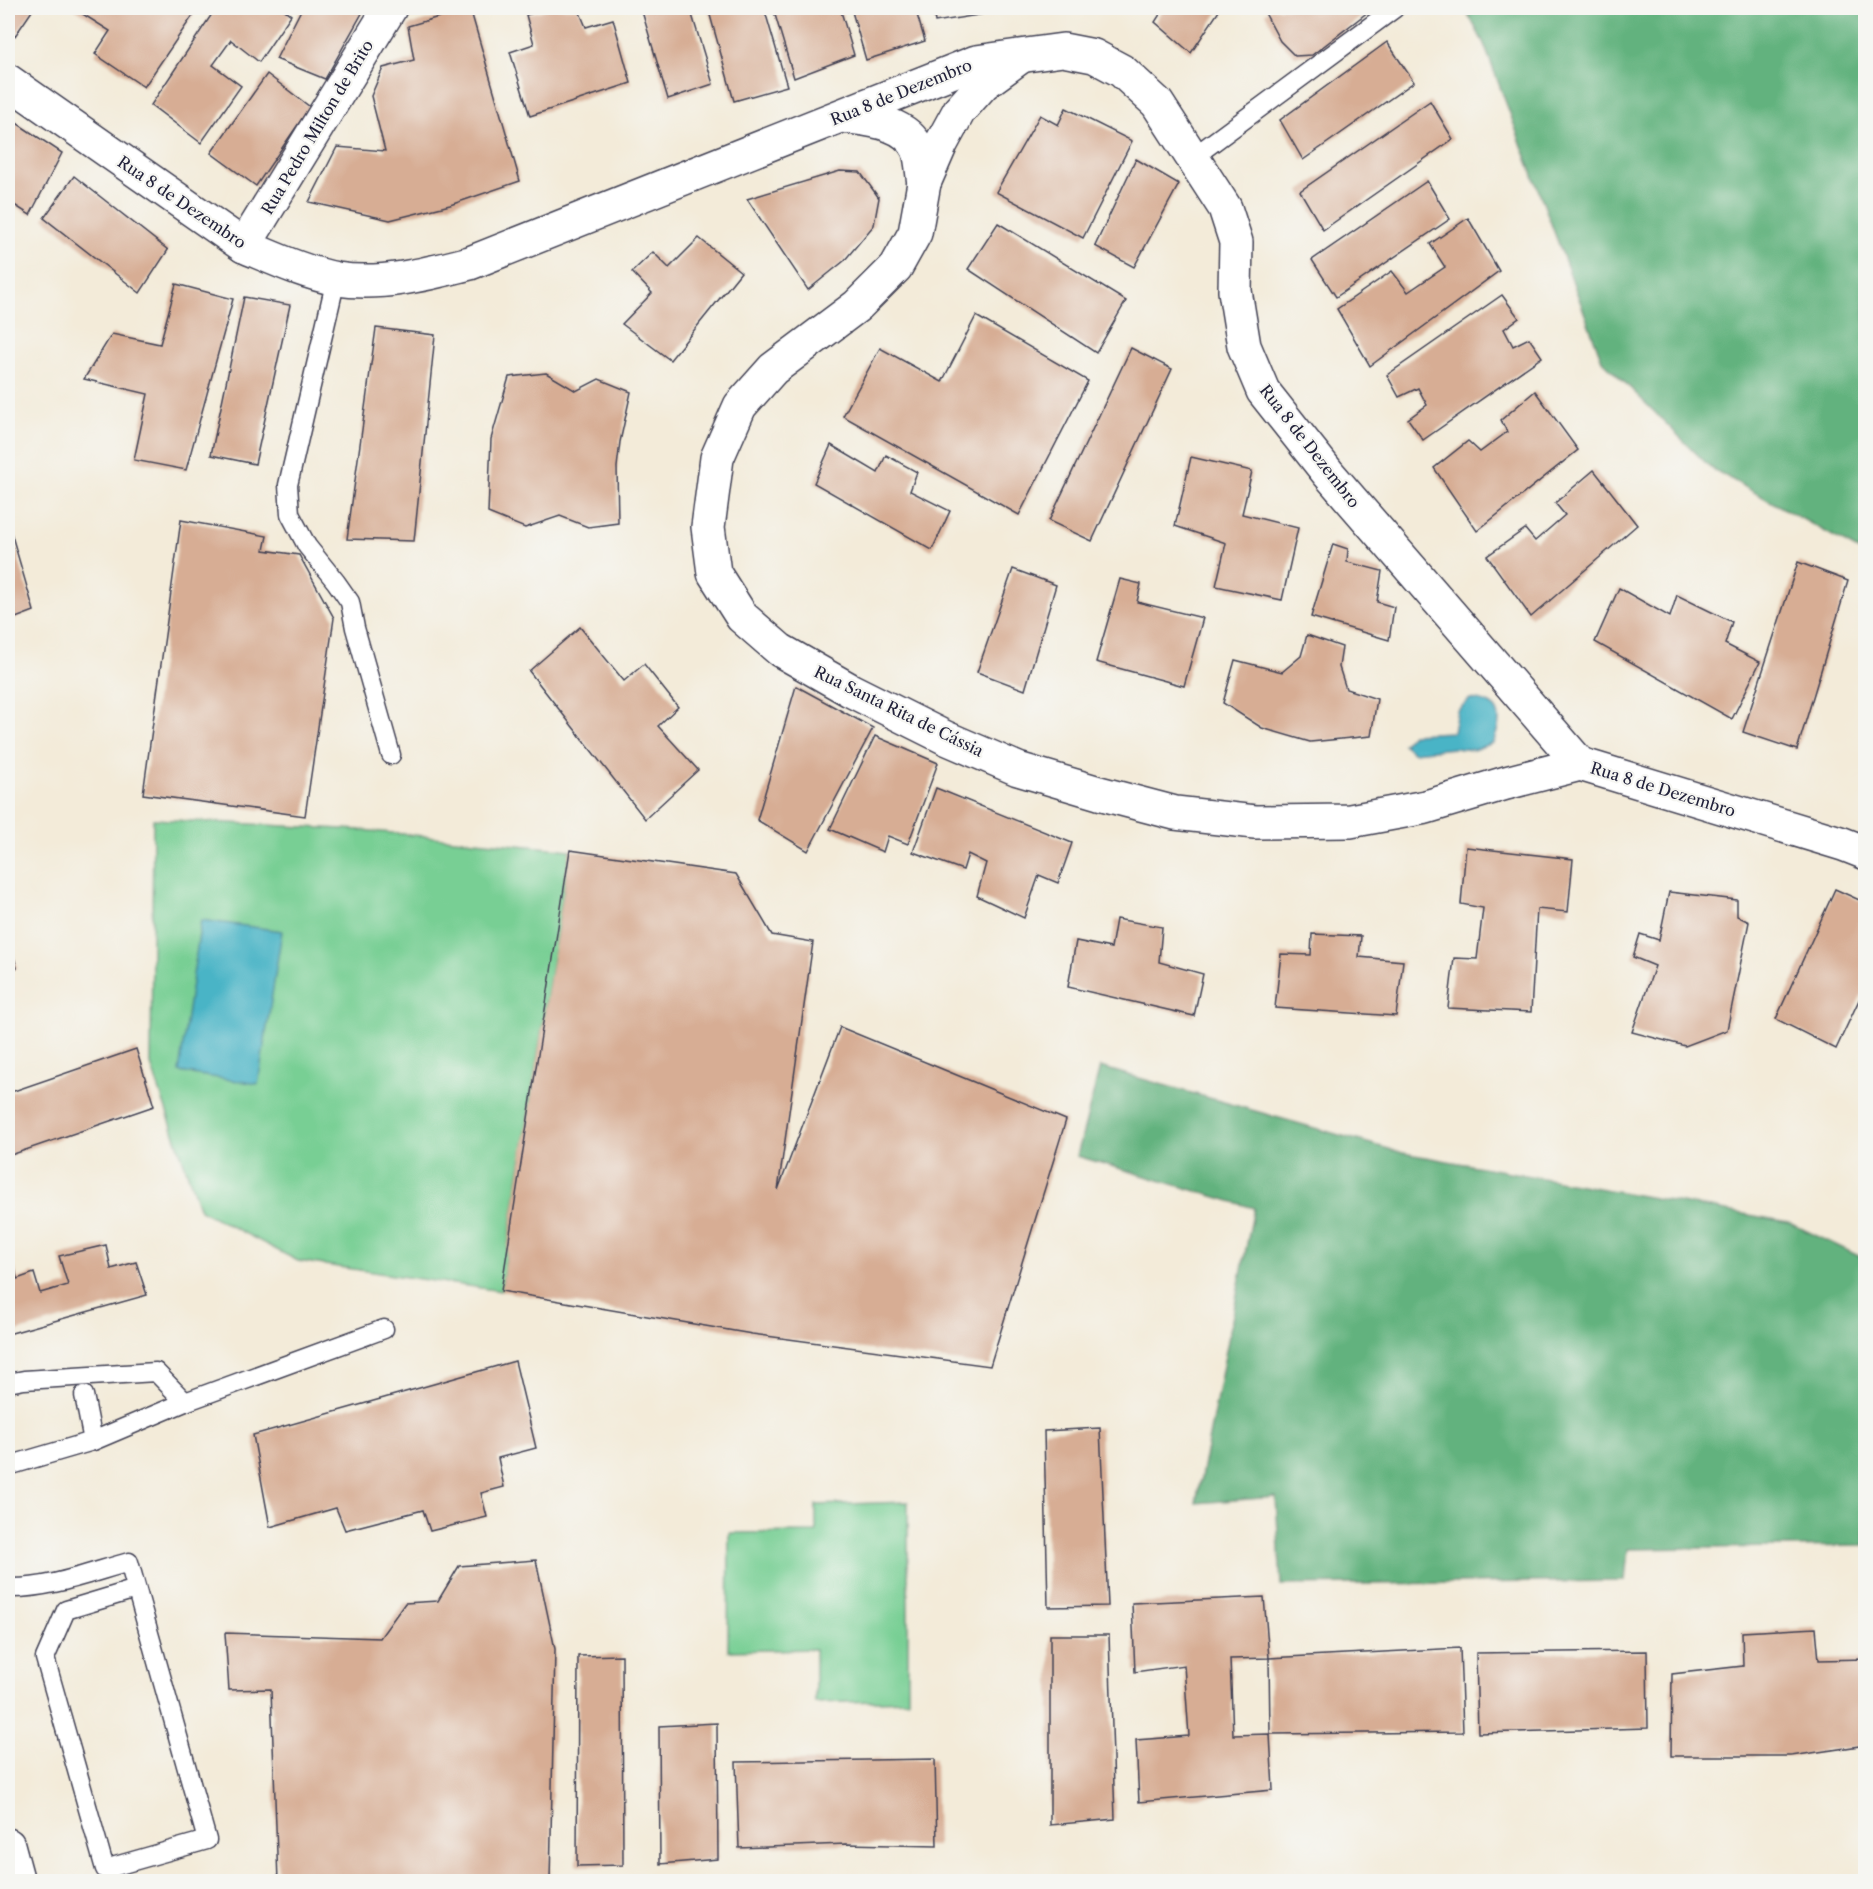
<svg xmlns="http://www.w3.org/2000/svg" width="1873" height="1889" font-family="'Libre Caslon Text',serif">
	<rect width="100%" height="100%" fill="#f6f6f2"/>
	<filter id="ink" filterUnits="userSpaceOnUse"><feTurbulence type="fractalNoise" baseFrequency=".0167" numOctaves="2"/><feDisplacementMap in="SourceGraphic" scale="12" xChannelSelector="R" yChannelSelector="G"/><feConvolveMatrix kernelMatrix="1 2 1 2 8 2 1 2 1" color-interpolation-filters="sRGB"/></filter>
	<filter id="wash" filterUnits="userSpaceOnUse"><feTurbulence type="fractalNoise" baseFrequency=".008" numOctaves="4" result="noise"/><feDisplacementMap in="SourceGraphic" scale="24" xChannelSelector="R" yChannelSelector="G"/><feGaussianBlur stdDeviation="1.35" result="paint"/><feColorMatrix in="noise" values="0 0 0 0 0 0 0 0 0 0 0 0 0 0 0 0 0 1.4 0 .05"/><feComposite in="paint" operator="in"/></filter>
	<g filter="url(#wash)">
		<rect width="100%" height="100%" fill="#f3ebd9"/>
		<g fill="#78cf94" stroke="#4d7868" stroke-width="1.5">
			<path d="M153,819L361,830L570,850L501,1291L298,1261L200,1210L151,1065Z"/>
			<path d="M908,1502V1700L815,1703V1649L728,1651L729,1533L816,1532V1505Z"/>
		</g>
		<g fill="#62b27e" stroke="#426a5c" stroke-width="1.5">
			<path d="M1465,8H1865V554L1711,468L1602,360L1484,44Z"/>
			<path d="M1100,1067L1403,1153L1788,1222L1865,1259V1546L1628,1549L1625,1581L1281,1585L1276,1497L1196,1503L1254,1208L1077,1156Z"/>
		</g>
		<g fill="#49b4c6" stroke="#366b80" stroke-width="1.5">
			<path d="M1470,699C1502,702 1504,716 1493,743L1473,750L1454,748L1413,752L1403,744L1412,734L1453,732L1457,711Z"/>
			<path d="M201,920L282,931L258,1084L179,1072Z"/>
		</g>
		<g id="blocks">
			<g fill="#d7ad94">
				<path d="M8,8H34L15,36L8,31Z"/>
				<path d="M73,8H198L144,87L95,54L110,31Z"/>
				<path d="M216,8H282L291,15L259,62L231,40L213,65L241,86L201,143L151,105Z"/>
				<path d="M302,8H365L325,79L276,59Z"/>
				<path d="M470,8L520,181L450,205L390,220L309,202L337,147L385,151L371,96L383,68L414,60L408,26Z"/>
				<path d="M550,8H578L586,27L613,19L631,83L530,116L510,52L534,44L526,15Z"/>
				<path d="M641,8H690L713,84L668,99Z"/>
				<path d="M708,8H764L787,86L734,101Z"/>
				<path d="M773,8H840L854,55L794,78Z"/>
				<path d="M851,8H915L925,41L866,60Z"/>
				<path d="M933,8H1015V9L935,22Z"/>
				<path d="M1164,8H1221L1191,53L1155,22Z"/>
				<path d="M1272,8H1373L1312,55L1295,56L1280,41L1265,13Z"/>
				<path d="M1387,42L1414,82L1303,160L1280,120Z"/>
				<path d="M267,74L310,107L256,186L211,153Z"/>
				<path d="M1430,101L1453,139L1323,230L1300,191Z"/>
				<path d="M1066,108L1132,141L1083,238L996,192L1040,115L1058,125Z"/>
				<path d="M9,118L62,153L30,215L8,201V121Z"/>
				<path d="M1136,159L1179,184L1134,267L1095,246Z"/>
				<path d="M840,171L860,172L879,198L874,225L844,261L808,290L747,199Z"/>
				<path d="M74,176L168,250L140,293L44,218Z"/>
				<path d="M1427,181L1450,219L1336,297L1312,260Z"/>
				<path d="M1468,218L1499,271L1370,366L1337,309L1392,271L1408,292L1445,267L1430,244Z"/>
				<path d="M998,223L1126,301L1096,353L968,269Z"/>
				<path d="M699,238L741,272L670,360L622,324L652,293L632,272L653,252L669,268Z"/>
				<path d="M176,284L233,299L186,470L134,460L148,394L84,379L112,334L160,344Z"/>
				<path d="M1502,295L1519,318L1504,329L1513,346L1529,338L1542,357L1423,440L1408,419L1427,405L1418,388L1399,397L1387,375Z"/>
				<path d="M244,297L290,305L255,464L211,455Z"/>
				<path d="M976,316L1088,381L1019,515L843,416L880,348L942,382Z"/>
				<path d="M376,328L435,335L414,541L347,539Z"/>
				<path d="M1131,348L1172,369L1092,541L1049,521Z"/>
				<path d="M546,373L576,391L599,379L631,392L620,442L617,467L618,523L588,527L560,516L525,528L488,513L491,439L509,377Z"/>
				<path d="M1535,391L1578,450L1477,531L1434,468L1468,441L1480,452L1507,432L1501,420Z"/>
				<path d="M831,445L878,473L886,455L917,472L910,491L950,511L932,550L814,483Z"/>
				<path d="M1191,457L1252,471L1242,514L1298,528L1282,600L1216,586L1226,543L1175,526Z"/>
				<path d="M1594,470L1637,525L1531,617L1487,556L1525,529L1535,541L1565,515L1555,503Z"/>
				<path d="M181,520L267,536L264,550L299,555L334,618L305,816L143,794Z"/>
				<path d="M8,522L34,611L8,621Z"/>
				<path d="M1333,544L1348,549L1347,562L1382,571L1377,602L1394,607L1389,640L1311,617Z"/>
				<path d="M1798,562L1848,581L1797,750L1743,732Z"/>
				<path d="M1013,569L1056,585L1025,690L977,672Z"/>
				<path d="M1120,579L1141,584L1137,602L1203,618L1184,686L1096,662Z"/>
				<path d="M1619,588L1670,617L1677,595L1732,622L1725,644L1760,662L1732,719L1595,642Z"/>
				<path d="M580,627L624,681L644,664L678,707L658,726L698,770L645,819L529,671Z"/>
				<path d="M1307,635L1342,647L1339,667L1346,689L1377,699L1371,736L1310,742L1262,728L1223,703L1235,660L1282,672L1301,656Z"/>
				<path d="M796,686L873,728L808,851L757,820Z"/>
				<path d="M875,736L938,763L908,844L888,836L883,852L830,829Z"/>
				<path d="M936,788L1072,843L1058,883L1039,875L1024,918L977,896L986,863L968,854L963,870L913,852Z"/>
				<path d="M1466,847L1573,859L1568,912L1537,909L1531,1012L1448,1008L1454,958L1477,959L1483,908L1461,904Z"/>
				<path d="M570,850L736,874L772,935L813,942L778,1190L840,1027L1066,1120L990,1366L752,1334L501,1291Z"/>
				<path d="M1835,889L1866,903V985L1836,1049L1776,1019Z"/>
				<path d="M1669,892L1737,900V916L1749,922L1727,1030L1685,1046L1632,1032L1655,966L1633,957L1640,934L1659,940Z"/>
				<path d="M1116,919L1162,927L1159,962L1203,974L1194,1016L1068,987L1076,941L1111,948Z"/>
				<path d="M1312,934L1361,936L1359,957L1403,961L1396,1016L1275,1008L1281,954L1311,955Z"/>
				<path d="M8,936L17,968L8,971Z"/>
				<path d="M136,1049L154,1106L8,1156V1093Z"/>
				<path d="M106,1245L111,1269L136,1262L147,1295L8,1334V1270L15,1268L17,1279L34,1273L40,1293L68,1285L59,1256Z"/>
				<path d="M515,1361L536,1448L498,1458L504,1487L481,1493L487,1517L430,1531L423,1510L345,1530L336,1508L270,1527L253,1435Z"/>
				<path d="M1100,1428L1108,1606L1048,1607L1044,1431Z"/>
				<path d="M536,1560L555,1649L550,1881H278L271,1689L229,1690L225,1633L380,1638L405,1603L438,1601L459,1566Z"/>
				<path d="M1264,1597L1269,1658L1230,1659L1233,1735L1270,1734L1273,1790L1139,1802L1136,1740L1189,1736L1184,1665L1135,1672L1132,1603Z"/>
				<path d="M1816,1628L1819,1660L1866,1659V1745L1791,1756H1671L1672,1674L1743,1666L1742,1632Z"/>
				<path d="M1050,1635H1109L1115,1819L1050,1825Z"/>
				<path d="M1460,1648L1463,1732L1270,1734L1269,1658Z"/>
				<path d="M1647,1651L1648,1728L1478,1733L1476,1653Z"/>
				<path d="M622,1655L623,1865L577,1866L578,1656Z"/>
				<path d="M717,1723L718,1859L660,1864L659,1726Z"/>
				<path d="M935,1759L937,1846L846,1844L739,1848L736,1762Z"/>
			</g>
		</g>
	</g>
	<g filter="url(#ink)">
		<use href="#blocks" fill-opacity="0" stroke="#414053" stroke-width="1.5"/>
		<g fill="none" stroke-linecap="round" stroke-linejoin="round">
			<g stroke="#414053" stroke-width="21">
				<g id="service">
					<path d="M1192,158L1395,8"/>
					<path d="M336,279L288,485L290,514L307,546L336,582L350,602L355,628L391,755"/>
					<path d="M8,1383L24,1380L156,1372L185,1402"/>
					<path d="M84,1395L93,1441"/>
					<path d="M8,1466L93,1441L185,1402L384,1329"/>
					<path d="M8,1588C49,1589 89,1573 129,1562L207,1840L105,1869L45,1658L66,1610L136,1589"/>
				</g>
			</g>
			<g stroke="#414053" stroke-width="36">
				<g id="minor">
					<path d="M1020,57L983,84L959,111L941,144L924,183L915,233L896,267L857,306L773,369L740,406L717,458L708,527L714,573L742,617L780,650L850,690L946,738L1018,769L1099,793L1175,813L1255,822L1350,821L1426,807L1506,783L1580,764"/>
					<path d="M8,81L244,246C273,258 305,273 337,279C382,286 427,274 470,263L976,62L1063,50L1094,56L1122,71L1157,103L1225,208L1236,242L1235,291L1244,346L1263,391L1328,473L1580,764L1843,844L1866,853"/>
					<path d="M842,116C868,120 905,121 918,149C922,159 922,173 924,183"/>
					<path d="M244,246L390,8"/>
				</g>
			</g>
			<g stroke="#414053" stroke-width="36">
				<path id="secondary" d="M8,1845L18,1882"/>
			</g>
			<use href="#service" stroke="#fff" stroke-width="18"/>
			<use href="#minor" stroke="#fff" stroke-width="33"/>
			<use href="#secondary" stroke="#fff" stroke-width="33"/>
		</g>
	</g>
	<g text-anchor="middle" dominant-baseline="central" stroke-width="4.5" stroke-linejoin="round" paint-order="stroke">
		<g font-size="16" fill="#22223b" stroke="#f6f6f2">
			<text transform="translate(901 92) rotate(-22)">Rua 8 de Dezembro</text>
			<text transform="translate(317 127) rotate(-59)">Rua Pedro Milton de Brito</text>
			<text transform="translate(182 202) rotate(34)">Rua 8 de Dezembro</text>
			<text transform="translate(1310 446) rotate(52)">Rua 8 de Dezembro</text>
			<text transform="translate(899 711) rotate(26)">Rua Santa Rita de Cássia</text>
			<text transform="translate(1663 789) rotate(17)">Rua 8 de Dezembro</text>
		</g>
	</g>
	<rect width="1873" height="1889" fill="none" stroke="#f6f6f2" stroke-width="30"/>
</svg>
